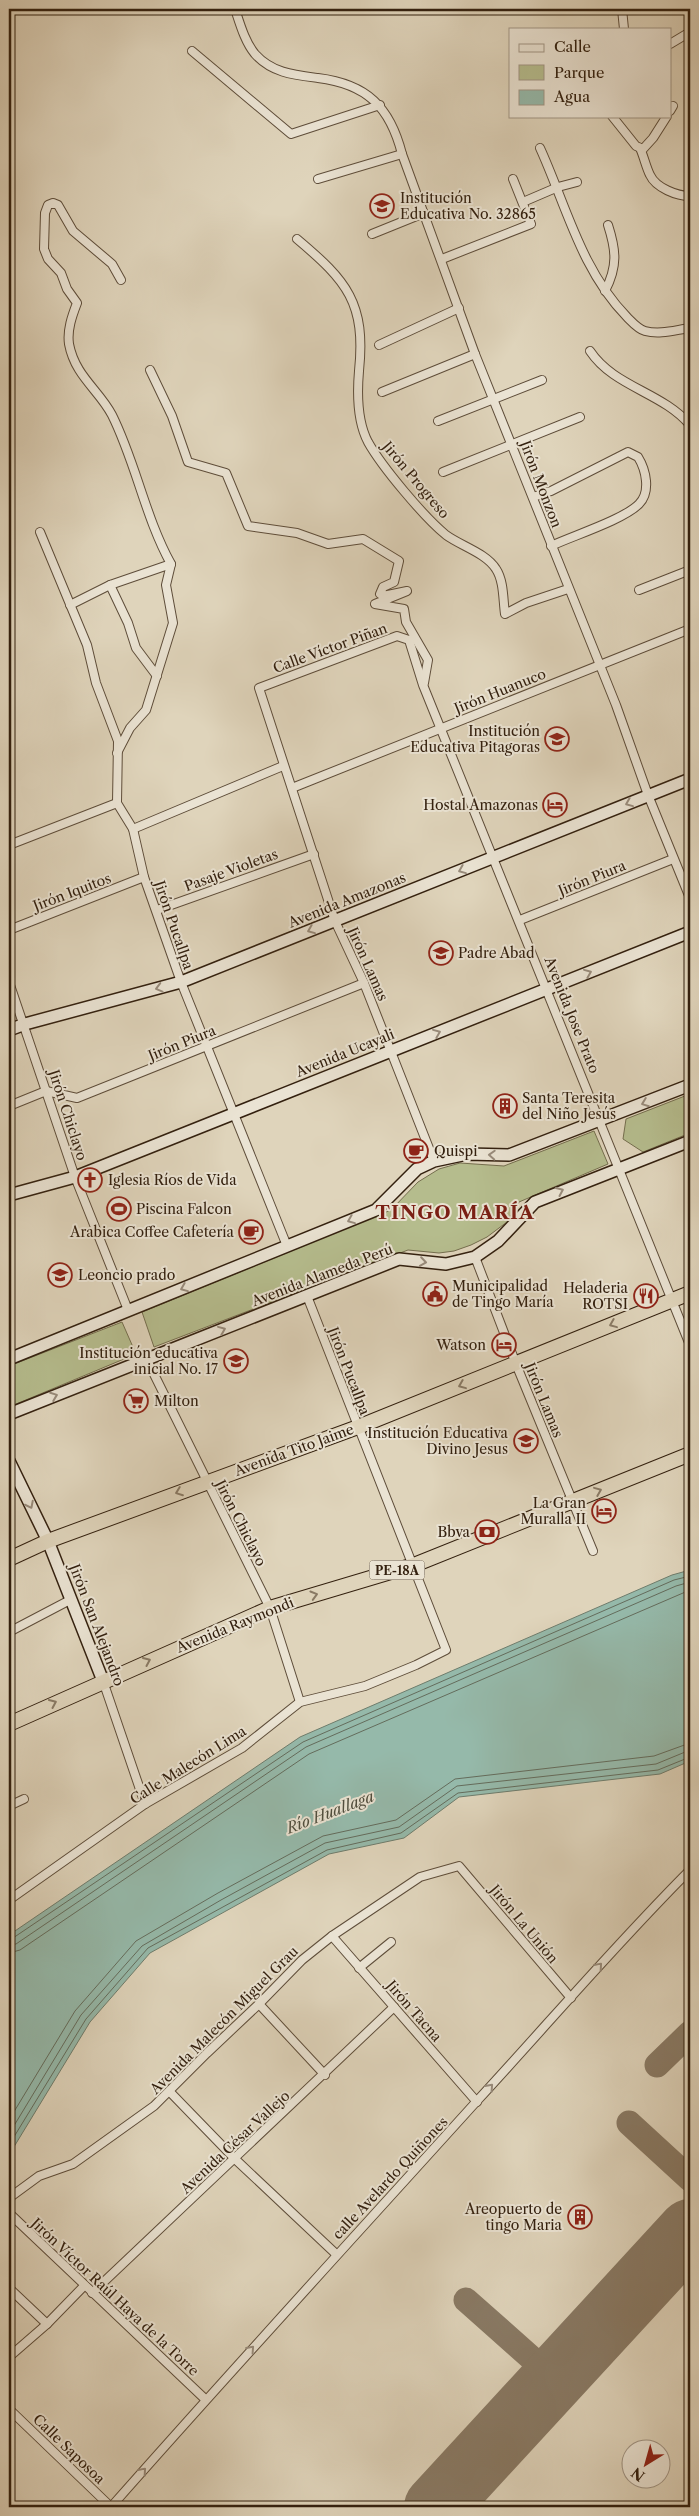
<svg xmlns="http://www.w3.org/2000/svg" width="699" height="2516" font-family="'Libre Caslon Text',serif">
	<rect width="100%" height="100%" fill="#dfd4bb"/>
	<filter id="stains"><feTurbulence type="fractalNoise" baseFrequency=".004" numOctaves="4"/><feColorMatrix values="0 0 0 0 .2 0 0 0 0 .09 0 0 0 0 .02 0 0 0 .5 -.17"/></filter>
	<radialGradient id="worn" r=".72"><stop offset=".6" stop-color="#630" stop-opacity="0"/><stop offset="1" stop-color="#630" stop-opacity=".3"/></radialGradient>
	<g fill="#b5bc8d" stroke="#746e4e">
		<path d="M690,1094V1133L643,1152L623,1139L626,1119Z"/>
		<path d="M594,1131L608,1164L519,1202L507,1222L487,1237L471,1245L454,1251L439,1253L408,1250L154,1347L142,1312L391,1210L418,1182L439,1169L460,1163L504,1166Z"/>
		<path d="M122,1322L136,1354L9,1407V1366Z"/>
	</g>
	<g fill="#95b9aa" stroke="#6e7c6c">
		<path d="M126,1199L131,1211L112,1219L107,1207Z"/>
		<path d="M690,1570V1761L660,1774L459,1797L404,1838L329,1854L150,1953L90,2022L9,2155V1935L300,1737L672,1575Z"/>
	</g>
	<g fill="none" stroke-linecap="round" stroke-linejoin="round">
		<g stroke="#646c5c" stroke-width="1">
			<path d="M9,1939L13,1938L303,1742L674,1580L690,1576"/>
			<path d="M9,1945L16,1944L306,1747L676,1586L690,1582"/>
			<path d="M9,1953L20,1950L309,1754L690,1590"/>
			<path d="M9,2120L75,2011L136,1941L218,1893L323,1836L396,1820L455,1779L654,1756L690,1743"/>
			<path d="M9,2134L81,2015L142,1946L221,1900L325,1843L399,1827L457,1786L656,1764L690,1750"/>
			<path d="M9,2145L86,2019L148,1948L327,1850L401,1833L458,1793L658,1770L690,1757"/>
		</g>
		<g stroke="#897a65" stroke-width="25">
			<path d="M657,2065L690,2033"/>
			<path d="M629,2123L690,2179"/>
			<path d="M466,2300L555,2379"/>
		</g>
		<path stroke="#897a65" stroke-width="64" d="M436,2507L690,2231"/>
		<g stroke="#5e4d3a" stroke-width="10">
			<g id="street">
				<path d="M235,9C240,24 245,42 255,54C272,73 294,75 318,78C367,84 390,107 402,154L475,354L616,705L648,795L690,898"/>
				<path d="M622,9L624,29"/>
				<path d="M670,44L690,32"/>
				<path d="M192,51L291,134L380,105"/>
				<path d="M670,111L673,106"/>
				<path d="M612,116L636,146L643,149L653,138L667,116"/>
				<path d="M540,148C566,205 581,270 627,317C632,322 638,329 645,331C660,335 675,330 690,328"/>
				<path d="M640,148C644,157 646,167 650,175C656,188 677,196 690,196"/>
				<path d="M318,179L402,154"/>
				<path d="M523,202L558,187L577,182"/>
				<path d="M372,234L424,213"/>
				<path d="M297,239C347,281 366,303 359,371C357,394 357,421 368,442C382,467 424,517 446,535C461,546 486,553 496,569C504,581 503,600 505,614L526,603L568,589"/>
				<path d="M442,259L531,224L513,179"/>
				<path d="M605,291C618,266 616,250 608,225"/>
				<path d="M379,345L459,308"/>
				<path d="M590,351C614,387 662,392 690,425"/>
				<path d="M150,370L172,416L188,462L226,473L248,526L297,533L328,544L363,539L399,561L394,582L383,587L380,594L383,596L407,591L375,604L404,609L406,622L428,660L424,683"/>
				<path d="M382,392L475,354"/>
				<path d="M438,421L542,380"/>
				<path d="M443,472L580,417"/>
				<path d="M533,497L551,491L628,452L638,457C646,470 651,492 639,504C623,520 572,536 551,546"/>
				<path d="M40,532L87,645L96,683L118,741L117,803L133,829L144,877L181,982L287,1246"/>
				<path d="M110,585L128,623L136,648L157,676"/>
				<path d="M639,590L690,570"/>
				<path d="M70,605L110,585L171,564"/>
				<path d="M117,753L130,728L146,710L173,623L166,585L171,564C145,517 136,463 112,415C99,390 75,376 69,344C67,330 72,316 77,303L67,289L61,273L48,259L44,249L45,213L48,205L53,203L58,205L73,231L112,264L121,280"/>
				<path d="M292,788L690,629"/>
				<path d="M133,829L283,766"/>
				<path d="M9,845L117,803"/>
				<path d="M157,910L314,854"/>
				<path d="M520,920L673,859"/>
				<path d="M9,930L144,877"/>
				<path d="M9,982L75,1177L128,1310"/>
				<path d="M9,1106L46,1091L77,1098L364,983"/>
				<path d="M434,1161L364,983L335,921L259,688L397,636L409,640L423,685L690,1345"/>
				<path d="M475,1257L516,1364L593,1551"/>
				<path d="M147,1360L270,1608L300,1702"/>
				<path d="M9,1632L70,1600"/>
				<path d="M103,1681L145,1804"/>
				<path d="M9,1806L24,1799"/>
				<path d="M9,1900L145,1804L242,1748L300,1702L365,1686L416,1665L446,1650L307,1296"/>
				<path d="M332,1936L477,2102"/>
				<path d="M359,1968L391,1942"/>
				<path d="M259,2004L325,2075"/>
				<path d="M170,2092L235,2159L336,2254"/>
				<path d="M9,2198L39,2176L73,2164L154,2106L207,2053L259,2004L302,1960L332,1936L420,1877L459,1866L571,1998"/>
				<path d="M9,2213L205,2399"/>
				<path d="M9,2288L47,2324"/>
				<path d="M92,2293L394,2007"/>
				<path d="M9,2357L47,2324L84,2286"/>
				<path d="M9,2409L111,2507"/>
				<path d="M111,2507C231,2371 354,2237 476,2102C548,2024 616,1944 690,1870"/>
			</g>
		</g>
		<g stroke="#33200f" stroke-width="14">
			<g id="secondary">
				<path d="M9,1030L25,1024L181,982L690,779"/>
				<path d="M9,1195L75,1177L690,932"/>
				<path d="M9,1359L376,1210L417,1169L434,1161L467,1154L509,1155L690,1085"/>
				<path d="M9,1414L399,1259L446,1264L475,1257L498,1241L535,1202L690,1141"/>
				<path d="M9,1461L48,1541L103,1681"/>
			</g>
		</g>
		<g stroke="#33200f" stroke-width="16">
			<g id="highway">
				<path d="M9,1559L48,1541L358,1427L690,1293"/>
				<path d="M9,1724L270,1608L414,1565L690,1454"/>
			</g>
		</g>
		<use href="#street" stroke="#eae3d3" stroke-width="8"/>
		<use href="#secondary" stroke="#eae3d3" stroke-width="11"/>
		<use href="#highway" stroke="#dfd4bb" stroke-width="14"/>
	</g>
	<defs><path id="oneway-chevron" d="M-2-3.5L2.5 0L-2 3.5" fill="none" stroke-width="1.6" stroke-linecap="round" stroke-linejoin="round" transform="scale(1.25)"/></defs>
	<g stroke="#988b7b">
		<use href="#oneway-chevron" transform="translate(629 803) rotate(158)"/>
		<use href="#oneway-chevron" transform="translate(462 870) rotate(158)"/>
		<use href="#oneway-chevron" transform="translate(311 930) rotate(158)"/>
		<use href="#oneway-chevron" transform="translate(588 973) rotate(-22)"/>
		<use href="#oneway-chevron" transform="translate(159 988) rotate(165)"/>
		<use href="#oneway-chevron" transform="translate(437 1033) rotate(-22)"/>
		<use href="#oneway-chevron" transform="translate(645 1103) rotate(159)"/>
		<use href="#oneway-chevron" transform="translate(492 1155) rotate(-177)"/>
		<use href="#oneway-chevron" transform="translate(560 1191) rotate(-24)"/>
		<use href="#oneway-chevron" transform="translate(351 1220) rotate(158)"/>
		<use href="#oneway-chevron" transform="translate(423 1262) rotate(8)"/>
		<use href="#oneway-chevron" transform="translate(184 1288) rotate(158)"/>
		<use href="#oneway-chevron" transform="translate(222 1330) rotate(-22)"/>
		<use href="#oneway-chevron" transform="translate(54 1396) rotate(-21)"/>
		<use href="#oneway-chevron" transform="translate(30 1505) rotate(63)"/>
		<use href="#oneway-chevron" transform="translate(599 1966) rotate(-49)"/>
		<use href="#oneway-chevron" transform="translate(490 2087) rotate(-48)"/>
		<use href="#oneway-chevron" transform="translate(251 2349) rotate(-48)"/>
		<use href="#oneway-chevron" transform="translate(143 2471) rotate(-49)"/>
	</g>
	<g stroke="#897a65">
		<use href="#oneway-chevron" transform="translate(613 1324) rotate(158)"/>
		<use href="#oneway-chevron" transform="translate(462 1385) rotate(158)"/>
		<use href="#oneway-chevron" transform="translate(598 1491) rotate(-22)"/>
		<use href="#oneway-chevron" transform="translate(179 1492) rotate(159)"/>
		<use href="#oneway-chevron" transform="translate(314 1595) rotate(-16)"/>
		<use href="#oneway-chevron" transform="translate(147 1661) rotate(-24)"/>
		<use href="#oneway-chevron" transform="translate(53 1703) rotate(-24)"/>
	</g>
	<defs>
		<g id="school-ring" transform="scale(1.25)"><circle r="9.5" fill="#eae3d3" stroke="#8f2418" stroke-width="1.5"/><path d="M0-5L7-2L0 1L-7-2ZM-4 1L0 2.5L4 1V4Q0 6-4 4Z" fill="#8f2418"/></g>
		<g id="hotel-ring" transform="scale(1.25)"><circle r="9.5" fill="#eae3d3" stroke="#8f2418" stroke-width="1.5"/><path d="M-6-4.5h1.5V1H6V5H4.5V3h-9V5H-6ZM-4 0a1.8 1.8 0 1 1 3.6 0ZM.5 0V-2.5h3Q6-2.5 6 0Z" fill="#8f2418"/></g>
		<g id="building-ring" transform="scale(1.25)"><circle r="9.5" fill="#eae3d3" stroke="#8f2418" stroke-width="1.5"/><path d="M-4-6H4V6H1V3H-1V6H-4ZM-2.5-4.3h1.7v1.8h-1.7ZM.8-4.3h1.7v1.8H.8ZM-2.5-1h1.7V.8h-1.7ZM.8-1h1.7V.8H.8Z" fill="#8f2418"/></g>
		<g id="cafe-ring" transform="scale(1.25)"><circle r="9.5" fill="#eae3d3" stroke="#8f2418" stroke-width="1.5"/><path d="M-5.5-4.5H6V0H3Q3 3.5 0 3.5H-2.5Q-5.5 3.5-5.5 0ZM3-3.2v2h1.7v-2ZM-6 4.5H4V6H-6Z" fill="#8f2418"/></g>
		<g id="church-ring" transform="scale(1.25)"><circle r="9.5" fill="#eae3d3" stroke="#8f2418" stroke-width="1.5"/><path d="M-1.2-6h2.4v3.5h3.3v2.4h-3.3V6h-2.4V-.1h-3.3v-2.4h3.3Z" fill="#8f2418"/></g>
		<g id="stadium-ring" transform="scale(1.25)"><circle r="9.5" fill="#eae3d3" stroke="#8f2418" stroke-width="1.5"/><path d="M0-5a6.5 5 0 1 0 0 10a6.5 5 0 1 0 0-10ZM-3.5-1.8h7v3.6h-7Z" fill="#8f2418"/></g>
		<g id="civic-ring" transform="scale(1.25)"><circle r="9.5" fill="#eae3d3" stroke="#8f2418" stroke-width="1.5"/><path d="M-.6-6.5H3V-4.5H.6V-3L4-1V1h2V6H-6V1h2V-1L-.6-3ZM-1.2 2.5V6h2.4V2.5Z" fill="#8f2418"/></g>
		<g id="restaurant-ring" transform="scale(1.25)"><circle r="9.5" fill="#eae3d3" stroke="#8f2418" stroke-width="1.5"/><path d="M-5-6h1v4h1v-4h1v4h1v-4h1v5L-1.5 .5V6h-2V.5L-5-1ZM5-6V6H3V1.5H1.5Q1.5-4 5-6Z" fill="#8f2418"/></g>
		<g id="supermarket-ring" transform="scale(1.25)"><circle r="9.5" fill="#eae3d3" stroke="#8f2418" stroke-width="1.5"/><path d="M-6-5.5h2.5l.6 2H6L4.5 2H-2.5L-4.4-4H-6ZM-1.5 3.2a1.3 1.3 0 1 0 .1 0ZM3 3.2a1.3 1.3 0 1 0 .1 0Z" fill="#8f2418"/></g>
		<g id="bank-ring" transform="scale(1.25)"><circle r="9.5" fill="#eae3d3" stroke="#8f2418" stroke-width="1.5"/><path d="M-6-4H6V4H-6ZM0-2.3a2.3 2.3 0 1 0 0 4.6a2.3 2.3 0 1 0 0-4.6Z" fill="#8f2418"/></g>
	</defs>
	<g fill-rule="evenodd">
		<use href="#school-ring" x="382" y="206"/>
		<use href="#school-ring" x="557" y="739"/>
		<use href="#hotel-ring" x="555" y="805"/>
		<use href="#school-ring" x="441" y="953"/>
		<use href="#building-ring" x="505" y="1106"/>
		<use href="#cafe-ring" x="416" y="1151"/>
		<use href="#church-ring" x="90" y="1180"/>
		<use href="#stadium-ring" x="119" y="1209"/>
		<use href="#cafe-ring" x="251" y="1232"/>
		<use href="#school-ring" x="60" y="1275"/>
		<use href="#civic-ring" x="435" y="1294"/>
		<use href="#restaurant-ring" x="646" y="1296"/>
		<use href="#hotel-ring" x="504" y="1345"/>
		<use href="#school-ring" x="236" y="1361"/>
		<use href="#supermarket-ring" x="136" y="1401"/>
		<use href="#school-ring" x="526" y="1441"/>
		<use href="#hotel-ring" x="604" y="1511"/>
		<use href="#bank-ring" x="487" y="1532"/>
		<use href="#building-ring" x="580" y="2217"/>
	</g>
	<g text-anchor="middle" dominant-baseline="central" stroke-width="4" stroke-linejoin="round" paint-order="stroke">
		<rect fill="#eae3d3" stroke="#6a5a4a" stroke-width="1" x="369.5" y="1560.5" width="55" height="19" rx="4"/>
		<g font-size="12" font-weight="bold" fill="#33200f">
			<text x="397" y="1570">PE-18A</text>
		</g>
		<g font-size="14" fill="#33200f" stroke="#eae3d3" text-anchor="end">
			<text x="400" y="198" text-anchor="start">Institución<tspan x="400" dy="16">Educativa No. 32865</tspan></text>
			<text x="540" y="731">Institución<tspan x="540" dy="16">Educativa Pitagoras</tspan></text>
			<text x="538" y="805">Hostal Amazonas</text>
			<text x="458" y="953" text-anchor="start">Padre Abad</text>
			<text x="522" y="1098" text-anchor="start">Santa Teresita<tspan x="522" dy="16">del Niño Jesús</tspan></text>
			<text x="434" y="1151" text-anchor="start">Quispi</text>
			<text x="108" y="1180" text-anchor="start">Iglesia Ríos de Vida</text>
			<text x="136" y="1209" text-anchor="start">Piscina Falcon</text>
			<text x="234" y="1232">Arabica Coffee Cafetería</text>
			<text x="78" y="1275" text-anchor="start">Leoncio prado</text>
			<text x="452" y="1286" text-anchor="start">Municipalidad<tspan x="452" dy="16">de Tingo María</tspan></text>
			<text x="628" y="1288">Heladeria<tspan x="628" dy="16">ROTSI</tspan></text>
			<text x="486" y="1345">Watson</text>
			<text x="218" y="1353">Institución educativa<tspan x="218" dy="16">inicial No. 17</tspan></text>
			<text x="154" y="1401" text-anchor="start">Milton</text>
			<text x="508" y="1433">Institución Educativa<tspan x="508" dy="16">Divino Jesus</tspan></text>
			<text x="586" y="1503">La Gran<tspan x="586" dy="16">Muralla II</tspan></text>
			<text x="470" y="1532">Bbva</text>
			<text x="562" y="2209">Areopuerto de<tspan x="562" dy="16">tingo Maria</tspan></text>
		</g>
		<g font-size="14" fill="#33200f" stroke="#eae3d3">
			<text transform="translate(416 480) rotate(50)">Jirón Progreso</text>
			<text transform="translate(541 484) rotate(69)">Jirón Monzon</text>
			<text transform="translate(330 648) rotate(-20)">Calle Víctor Piñan</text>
			<text transform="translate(500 691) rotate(-22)">Jirón Huanuco</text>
			<text transform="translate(231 870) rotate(-20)">Pasaje Violetas</text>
			<text transform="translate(592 878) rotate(-22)">Jirón Piura</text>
			<text transform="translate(72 892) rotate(-21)">Jirón Iquitos</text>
			<text transform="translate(347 900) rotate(-22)">Avenida Amazonas</text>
			<text transform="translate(174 925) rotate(71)">Jirón Pucallpa</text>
			<text transform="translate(368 964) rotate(66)">Jirón Lamas</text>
			<text transform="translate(572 1015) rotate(68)">Avenida Jose Prato</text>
			<text transform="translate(182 1043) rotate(-22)">Jirón Piura</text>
			<text transform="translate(345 1053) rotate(-22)">Avenida Ucayali</text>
			<text transform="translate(68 1115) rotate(72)">Jirón Chiclayo</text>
			<text transform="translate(322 1275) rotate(-21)">Avenida Alameda Perú</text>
			<text transform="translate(349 1371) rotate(69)">Jirón Pucallpa</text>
			<text transform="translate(544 1400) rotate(68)">Jirón Lamas</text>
			<text transform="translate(294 1450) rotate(-20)">Avenida Tito Jaime</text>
			<text transform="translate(241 1523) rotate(63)">Jirón Chiclayo</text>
			<text transform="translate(97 1625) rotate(69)">Jirón San Alejandro</text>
			<text transform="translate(235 1625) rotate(-22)">Avenida Raymondi</text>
			<text transform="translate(188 1765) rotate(-32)">Calle Malecón Lima</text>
			<text transform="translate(524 1924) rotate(50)">Jirón La Unión</text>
			<text transform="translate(414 2011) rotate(49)">Jirón Tacna</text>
			<text transform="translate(224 2020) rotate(-45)">Avenida Malecón Miguel Grau</text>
			<text transform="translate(235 2142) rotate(-43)">Avenida César Vallejo</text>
			<text transform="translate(390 2178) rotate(-47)">calle Avelardo Quiñones</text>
			<text transform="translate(115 2297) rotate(43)">Jirón Víctor Raúl Haya de la Torre</text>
			<text transform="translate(69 2449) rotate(44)">Calle Saposoa</text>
		</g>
		<g font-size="15" font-style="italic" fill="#504e3e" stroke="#eae3d3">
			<text transform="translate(330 1812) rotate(-21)">Río Huallaga</text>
		</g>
		<g font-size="19" font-weight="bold" letter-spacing="1" fill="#7a1f14" stroke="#eae3d3">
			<text x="455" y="1212">TINGO MARÍA</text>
		</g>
	</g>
	<rect width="699" height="2516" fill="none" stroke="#dfd4bb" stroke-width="30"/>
	<rect x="10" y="10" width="679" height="2496" fill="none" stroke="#33200f" stroke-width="2.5"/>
	<rect x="15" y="15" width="669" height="2486" fill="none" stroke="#33200f"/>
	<rect x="509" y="28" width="162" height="90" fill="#eae3d3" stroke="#a19585"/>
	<rect x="519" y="44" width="25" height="8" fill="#eae3d3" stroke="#a19585"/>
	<text x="554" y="52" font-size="15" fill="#33200f">Calle</text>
	<rect x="519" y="65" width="25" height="15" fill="#b5bc8d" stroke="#a19585"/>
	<text x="554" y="78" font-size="15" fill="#33200f">Parque</text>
	<rect x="519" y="90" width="25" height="15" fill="#95b9aa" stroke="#a19585"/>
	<text x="554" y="102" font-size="15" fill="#33200f">Agua</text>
	<g transform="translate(646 2464) rotate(217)"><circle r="24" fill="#eae3d3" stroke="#a19585"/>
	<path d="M0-4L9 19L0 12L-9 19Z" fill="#8f2418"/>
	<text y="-8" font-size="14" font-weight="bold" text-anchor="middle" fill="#33200f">N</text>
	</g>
	<rect width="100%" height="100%" filter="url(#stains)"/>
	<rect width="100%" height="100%" fill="url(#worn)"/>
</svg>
